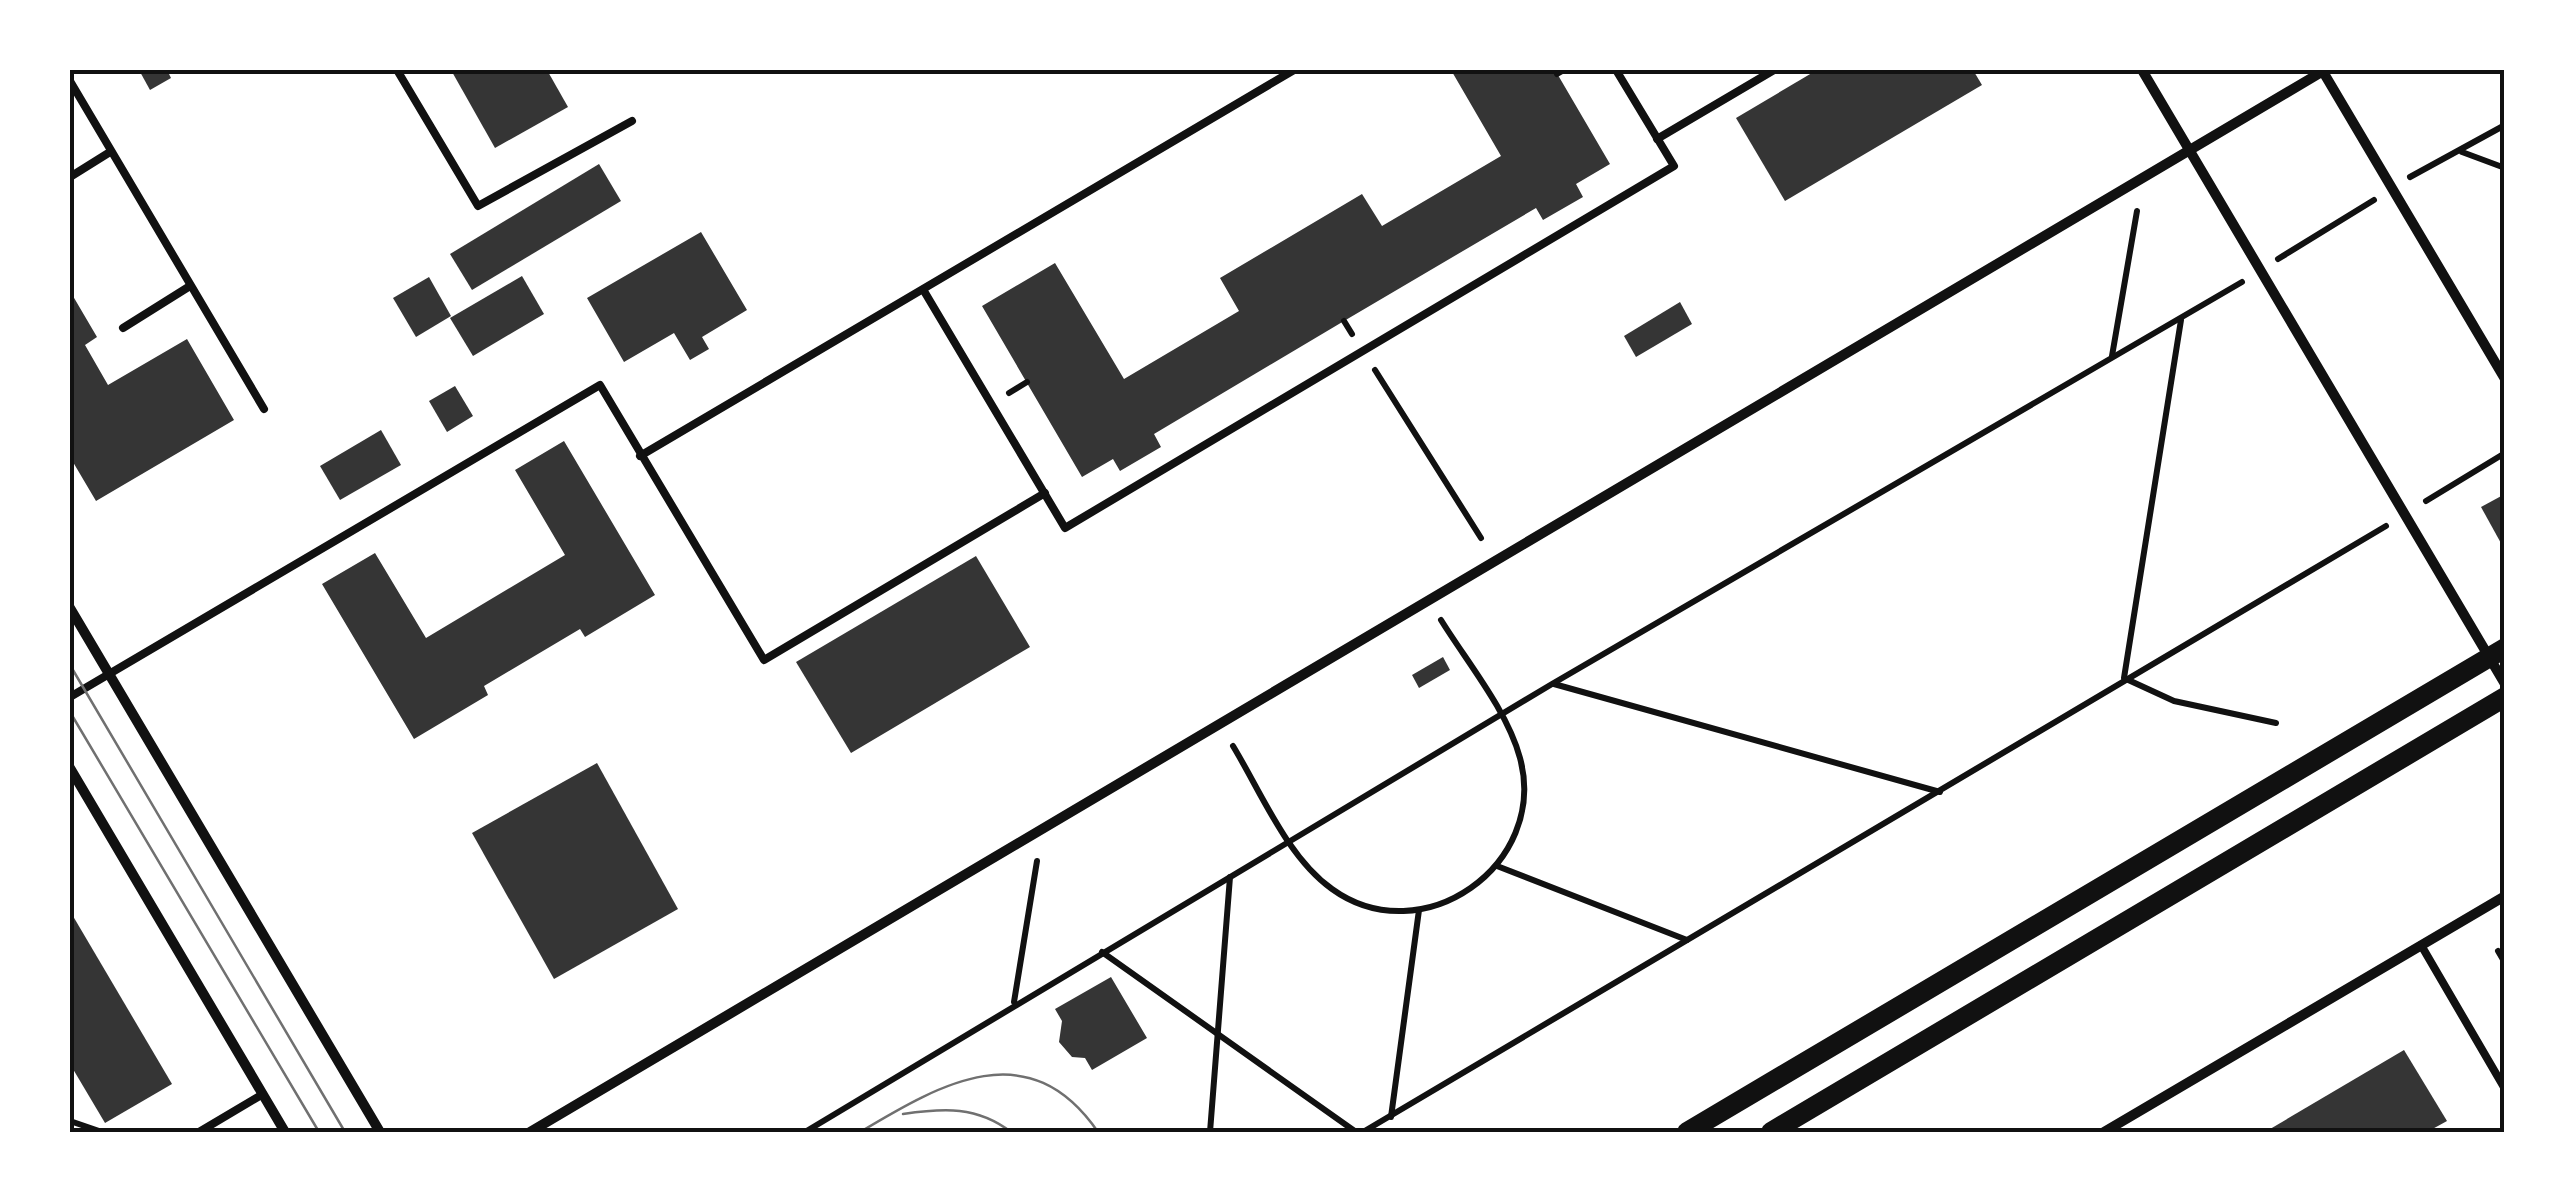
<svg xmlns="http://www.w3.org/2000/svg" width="2575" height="1202" font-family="'Source Sans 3',sans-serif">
	<rect width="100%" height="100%" fill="#fff"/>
	<g fill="#353535">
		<path d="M139,70H167L171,78L150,90Z"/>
		<path d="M451,70H547L568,107L495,148Z"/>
		<path d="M1451,70H1555L1610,164L1576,184L1583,197L1543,220L1536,208L1344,321L1154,434L1161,447L1120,471L1113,459L1082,477L982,306L1055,263L1124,379L1239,311L1220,278L1362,194L1382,226L1501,156Z"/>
		<path d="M1817,70H1973L1982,85L1785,201L1736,118Z"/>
		<path d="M599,164L621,201L472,290L450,254Z"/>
		<path d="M701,232L747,310L702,337L709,349L690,360L674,333L624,362L587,298Z"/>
		<path d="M522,276L544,314L473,356L450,318Z"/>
		<path d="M429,277L451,316L416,337L393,298Z"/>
		<path d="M70,291L97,337L85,345L108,385L187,339L234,420L96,501L70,457Z"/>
		<path d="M1680,302L1692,324L1636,357L1624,336Z"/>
		<path d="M455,386L473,416L447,432L429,401Z"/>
		<path d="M381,430L401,465L340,500L320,466Z"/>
		<path d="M564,441L655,595L585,637L580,629L484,686L488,695L414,739L322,584L375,553L426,638L565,555L515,470Z"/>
		<path d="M2505,494V543L2502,545L2481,507Z"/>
		<path d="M976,556L1030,647L851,753L796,662Z"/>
		<path d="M1443,657L1450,670L1419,688L1412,675Z"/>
		<path d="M597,763L678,909L554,979L472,833Z"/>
		<path d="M70,911L172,1084L105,1123L70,1064Z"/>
		<path d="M1111,977L1147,1038L1092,1070L1085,1058L1072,1057L1059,1042L1062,1021L1055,1009Z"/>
		<path d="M2404,1050L2447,1121L2427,1132H2265Z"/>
	</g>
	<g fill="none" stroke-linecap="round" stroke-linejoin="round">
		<g stroke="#111" stroke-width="6">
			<path d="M1557,74L1564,70"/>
			<path d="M2462,152L2505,168"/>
			<path d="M2410,177L2505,125"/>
			<path d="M2278,259L2374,200"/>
			<path d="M2181,320L2124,678L2174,701L2276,723"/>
			<path d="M1344,321L1352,334"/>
			<path d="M2112,356L2137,211"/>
			<path d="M1375,370L1481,538"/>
			<path d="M1009,393L1027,382"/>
			<path d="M2426,501L2505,453"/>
			<path d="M1554,684L1940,792"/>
			<path d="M1233,746C1261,792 1287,857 1332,889C1422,954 1549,865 1520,758C1507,710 1467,662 1441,620"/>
			<path d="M1497,866L1687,940"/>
			<path d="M2498,951L2505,963"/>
			<path d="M1102,952L1356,1132"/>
			<path d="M1014,1002L1037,861"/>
			<path d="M1391,1117L1419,910"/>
			<path d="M70,1121L102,1132"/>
			<path d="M805,1132L1552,684L2242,282"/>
			<path d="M1210,1132L1230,877"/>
			<path d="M1363,1132L2386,526"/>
		</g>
		<g stroke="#111" stroke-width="8">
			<path d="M397,70L478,206L632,121"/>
			<path d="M70,81L264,409"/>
			<path d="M1657,139L1774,70"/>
			<path d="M70,177L110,152"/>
			<path d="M924,291L1065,528L1674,166L1616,70"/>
			<path d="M123,328L190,286"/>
			<path d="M640,456L1294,70"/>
			<path d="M70,697L600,385L764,660L1045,493"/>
			<path d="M2421,945L2505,1089"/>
			<path d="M199,1132L263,1094"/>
		</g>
		<g stroke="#111" stroke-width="10">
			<path d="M2142,70L2505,684"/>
			<path d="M2322,70L2505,379"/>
			<path d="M70,608L380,1132"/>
			<path d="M70,768L285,1132"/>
			<path d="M530,1132L2325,70"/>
			<path d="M2104,1132L2505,896"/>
		</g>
		<g stroke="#111" stroke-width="20">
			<path d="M1687,1132L2505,648"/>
			<path d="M1771,1132L2505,697"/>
		</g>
		<g stroke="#707070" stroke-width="2.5">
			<path d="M70,665L345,1132"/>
			<path d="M70,712L319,1132"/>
			<path d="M903,1114C944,1108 977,1106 1011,1132"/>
			<path d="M860,1132C942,1083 1029,1032 1098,1132"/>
		</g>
	</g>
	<rect width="2575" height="1202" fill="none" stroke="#ffffff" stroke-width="145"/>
	<rect x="72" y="72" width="2430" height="1058" fill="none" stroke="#111" stroke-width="4"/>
</svg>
